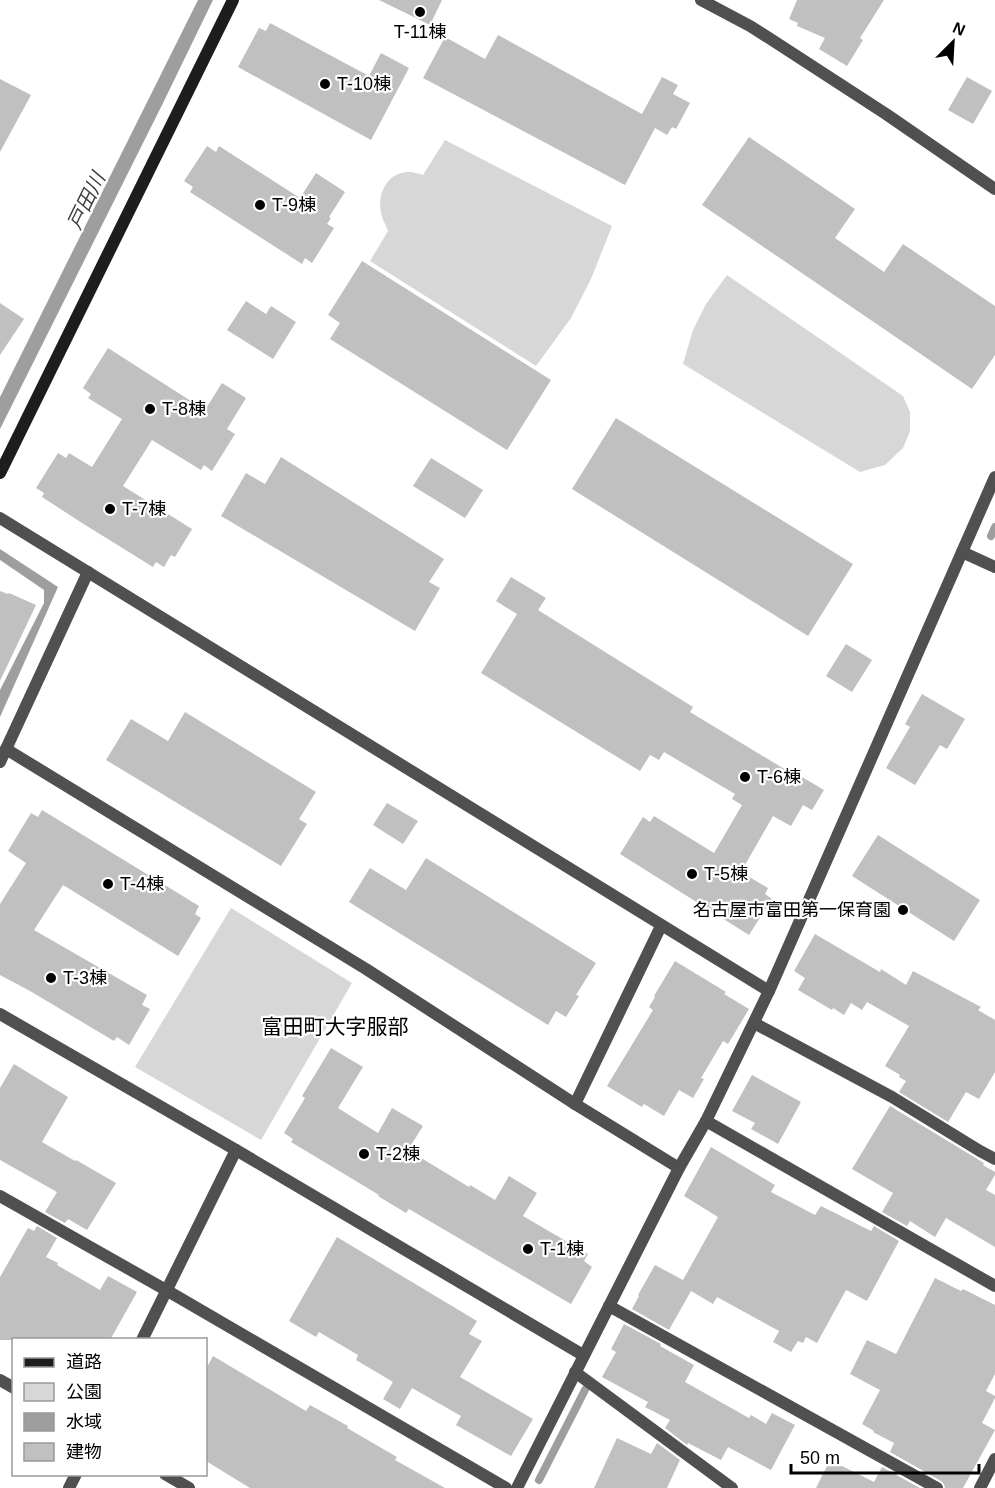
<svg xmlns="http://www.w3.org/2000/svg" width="995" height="1488" font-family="Arial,'Noto Sans JP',sans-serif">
	<rect width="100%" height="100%" fill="#fff"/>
	<g fill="#d7d7d7">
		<path d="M445,140L612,226L591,279L571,318L536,366L370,261L388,231C386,225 382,219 381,213C377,194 387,172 409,172C414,172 419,174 423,175Z"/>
		<path d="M727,275L903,396L910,412V431L903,448L885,465L860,472L683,364L693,330L706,304Z"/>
		<path d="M231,908L352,983L261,1140L135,1067Z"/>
	</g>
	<g fill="#9e9e9e">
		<path d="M198,0H213L164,101L0,429V397Z"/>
		<path d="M0,549L58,587L0,717V690L44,603V590L0,560Z"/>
	</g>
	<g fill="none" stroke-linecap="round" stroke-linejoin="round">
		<g stroke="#9e9e9e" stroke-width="8">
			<path d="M991,536L995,527"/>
			<path d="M539,1480L585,1390"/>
		</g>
	</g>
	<g fill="#c0c0c0">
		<path d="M379,0H442L430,25Z"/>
		<path d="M797,0H884L860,38L863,40L847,66L819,49L825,38L797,26L798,23L789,19Z"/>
		<path d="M270,23L369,76L381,53L409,68L371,140L238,67L259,28L266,31Z"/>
		<path d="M498,35L642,114L662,77L678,85L673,94L690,103L676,129L672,127L667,135L655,128L625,185L423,78L445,37L485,59Z"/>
		<path d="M967,77L992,91L973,124L948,110Z"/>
		<path d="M0,79L31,95L0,152Z"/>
		<path d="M749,137L855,209L835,238L884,272L903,244L995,306V355L972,389L702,205Z"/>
		<path d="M207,146L216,152L219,146L300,198L316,173L345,192L329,217L331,218L327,224L334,228L312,263L305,258L302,264L190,192L193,187L184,181Z"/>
		<path d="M362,261L551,380L507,450L330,339L340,323L328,315Z"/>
		<path d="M246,301L266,314L271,306L296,322L273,359L227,330Z"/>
		<path d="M0,303L24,319L0,355Z"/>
		<path d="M108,348L205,410L222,383L246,398L227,429L235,434L212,471L204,465L201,470L152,440L123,486L192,529L175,557L171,555L164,567L156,562L153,567L82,523L42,497L44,493L36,488L58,453L66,458L69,453L92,467L122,419L88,398L91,394L83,388Z"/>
		<path d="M616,418L853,564L808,636L572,489Z"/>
		<path d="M281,457L444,559L429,582L440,588L415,631L221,516L246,473L265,484Z"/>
		<path d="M431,458L483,490L465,518L413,486Z"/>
		<path d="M511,577L546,598L538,610L693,707L690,712L801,779L802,777L824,790L812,810L803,805L791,826L773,816L741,872L768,888L765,894L772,899L749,935L620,854L643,817L650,822L654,816L714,853L742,805L732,799L735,794L664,752L659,760L650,755L640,771L481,673L517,614L496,601Z"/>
		<path d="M0,591L8,594L9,593L36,605L0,681Z"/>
		<path d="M846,644L872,660L852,692L826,676Z"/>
		<path d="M922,694L965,719L947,749L940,745L915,785L886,768L910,727L905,724Z"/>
		<path d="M185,712L316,792L299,819L307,824L281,866L106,760L131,719L168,741Z"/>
		<path d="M387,803L418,821L403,844L373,825Z"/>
		<path d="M42,810L199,906L195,914L201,918L178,956L63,885L34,930L147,995L142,1005L150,1009L129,1045L117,1037L114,1041L30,991L0,975V904L26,863L8,851L31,813L38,817Z"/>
		<path d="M878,835L980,900L954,941L852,876Z"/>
		<path d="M426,858L596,963L576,995L579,996L566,1017L556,1011L548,1025L349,902L370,868L406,890Z"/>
		<path d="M815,934L880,972L881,969L906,985L913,971L981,1007L978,1010L995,1020V1072L979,1099L966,1092L948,1122L899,1092L906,1081L899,1077L900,1075L885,1066L909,1026L867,1002L862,1010L851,1003L844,1015L833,1008L832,1010L798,990L805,978L794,971Z"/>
		<path d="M675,961L726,992L724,994L749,1009L728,1044L723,1041L701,1078L704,1079L693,1098L679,1090L664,1116L644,1104L642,1107L607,1086L653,1010L649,1007L655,997L654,996Z"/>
		<path d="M331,1048L363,1067L338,1108L378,1133L392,1108L423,1126L408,1150L469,1187L470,1185L495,1200L509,1176L537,1193L523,1216L588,1254L584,1261L592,1267L571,1304L409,1209L406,1213L378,1196L379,1195L291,1142L293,1139L284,1133L305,1098L302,1096Z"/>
		<path d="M14,1064L68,1097L42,1142L75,1161L76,1160L116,1183L87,1230L68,1219L65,1223L45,1212L57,1192L0,1160V1088Z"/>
		<path d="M752,1075L801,1102L778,1144L751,1129L755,1123L732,1111Z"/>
		<path d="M890,1106L984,1163L983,1165L995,1172V1175L986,1190L995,1195V1247L946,1218L935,1237L910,1221L907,1226L882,1212L893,1193L852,1169Z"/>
		<path d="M711,1147L775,1185L771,1192L815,1215L821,1206L871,1231L874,1226L899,1241L867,1301L846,1290L817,1343L806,1337L803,1343L798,1341L791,1352L773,1342L779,1331L717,1297L713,1304L691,1291L669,1330L632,1309L639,1296L638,1295L655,1265L683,1280L718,1217L684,1196Z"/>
		<path d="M37,1226L57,1238L46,1257L58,1263L57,1265L100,1290L108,1276L137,1292L110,1340H0V1277L28,1228L34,1231Z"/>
		<path d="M337,1237L477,1321L469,1334L482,1341L460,1377L533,1419L511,1456L456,1425L461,1416L412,1388L400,1409L383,1399L393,1382L356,1360L358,1355L319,1332L316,1337L289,1321Z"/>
		<path d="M935,1278L961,1291L963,1289L995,1305V1374L986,1391L995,1396V1398L982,1423L995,1430L963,1488H945L944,1484L941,1481L890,1452L894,1443L873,1432L874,1431L862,1424L880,1390L850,1374L867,1340L896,1354Z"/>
		<path d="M624,1324L661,1344L660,1346L694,1365L685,1382L749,1418L751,1415L766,1424L772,1413L795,1425L771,1470L728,1447L721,1460L688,1443L687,1445L665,1428L670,1420L645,1407L648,1402L602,1377L616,1352L611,1349Z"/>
		<path d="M213,1356L306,1411L310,1405L348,1426L347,1428L397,1457L395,1460L445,1488H250L206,1461V1369Z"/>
		<path d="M617,1438L651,1454L657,1443L680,1460L667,1488H594Z"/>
		<path d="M830,1460L874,1482L882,1467L920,1488H816Z"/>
	</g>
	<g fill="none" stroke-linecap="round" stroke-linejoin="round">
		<g stroke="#505050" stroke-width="12">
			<path d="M701,0L750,26L769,38L886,114L995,189"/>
			<path d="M0,518L769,991"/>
			<path d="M962,552L995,567"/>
			<path d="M6,749L366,969L575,1104L679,1168"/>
			<path d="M0,762L88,572"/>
			<path d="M0,1014L236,1150L583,1355"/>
			<path d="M754,1023L892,1097L980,1151L995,1159"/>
			<path d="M575,1104L661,926"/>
			<path d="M706,1121L995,1286"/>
			<path d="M0,1196L166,1290L506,1488"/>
			<path d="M609,1306L937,1488"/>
			<path d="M142,1340L236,1150"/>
			<path d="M575,1372L732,1488"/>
			<path d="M0,1380L14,1388"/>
			<path d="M165,1474L189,1488"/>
			<path d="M69,1488L76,1474"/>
			<path d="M517,1488L679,1168L706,1121L769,991L995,477"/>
			<path d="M980,1488L995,1459"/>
		</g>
		<path stroke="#1d1d1d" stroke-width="12" d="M0,473L233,0"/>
	</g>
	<g fill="#000" stroke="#fff" stroke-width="2">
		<circle cx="420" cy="12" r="6"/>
		<circle cx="325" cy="84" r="6"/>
		<circle cx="260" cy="205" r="6"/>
		<circle cx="150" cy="409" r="6"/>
		<circle cx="110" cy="509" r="6"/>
		<circle cx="745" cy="777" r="6"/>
		<circle cx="692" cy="874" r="6"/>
		<circle cx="108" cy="884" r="6"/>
		<circle cx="903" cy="910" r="6"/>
		<circle cx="51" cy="978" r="6"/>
		<circle cx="364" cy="1154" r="6"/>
		<circle cx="528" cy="1249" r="6"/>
	</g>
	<g text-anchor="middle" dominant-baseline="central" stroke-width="4.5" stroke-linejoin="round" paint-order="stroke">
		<g font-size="18" fill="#000" stroke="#fff" text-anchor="start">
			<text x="420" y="32" text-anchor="middle">T-11棟</text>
			<text x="337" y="84">T-10棟</text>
			<text x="272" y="205">T-9棟</text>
			<text x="162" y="409">T-8棟</text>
			<text x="122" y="509">T-7棟</text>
			<text x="757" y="777">T-6棟</text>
			<text x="704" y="874">T-5棟</text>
			<text x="120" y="884">T-4棟</text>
			<text x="891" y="910" text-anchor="end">名古屋市富田第一保育園</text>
			<text x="63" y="978">T-3棟</text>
			<text x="376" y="1154">T-2棟</text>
			<text x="540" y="1249">T-1棟</text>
		</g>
		<g font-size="20" font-style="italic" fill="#3f3f3f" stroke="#fff">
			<text transform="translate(86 201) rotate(-64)">戸田川</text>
		</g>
		<g font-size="21" fill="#000" stroke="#fff">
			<text x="335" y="1026">富田町大字服部</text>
		</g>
	</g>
	<rect x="12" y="1338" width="195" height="138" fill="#ffffff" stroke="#999999" stroke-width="1.5"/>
	<rect x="24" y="1358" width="30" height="9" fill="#1d1d1d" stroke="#999999" stroke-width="1.5"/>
	<text x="66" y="1368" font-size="18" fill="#000000">道路</text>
	<rect x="24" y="1383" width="30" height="18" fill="#d7d7d7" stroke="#999999" stroke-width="1.5"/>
	<text x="66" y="1398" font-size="18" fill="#000000">公園</text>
	<rect x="24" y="1413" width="30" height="18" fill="#9e9e9e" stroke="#999999" stroke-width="1.5"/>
	<text x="66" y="1428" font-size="18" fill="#000000">水域</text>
	<rect x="24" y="1443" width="30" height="18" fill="#c0c0c0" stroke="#999999" stroke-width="1.5"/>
	<text x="66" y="1458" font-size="18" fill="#000000">建物</text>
	<g transform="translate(953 42) rotate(24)" stroke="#ffffff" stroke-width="4.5" paint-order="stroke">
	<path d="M0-4.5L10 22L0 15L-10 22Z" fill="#000000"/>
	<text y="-9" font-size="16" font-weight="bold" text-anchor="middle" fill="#000000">N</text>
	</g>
	<path d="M791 1464v9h188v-9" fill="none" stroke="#000000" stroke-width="3"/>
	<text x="800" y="1464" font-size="18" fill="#000000" stroke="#ffffff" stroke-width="4.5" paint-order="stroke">50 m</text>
</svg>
